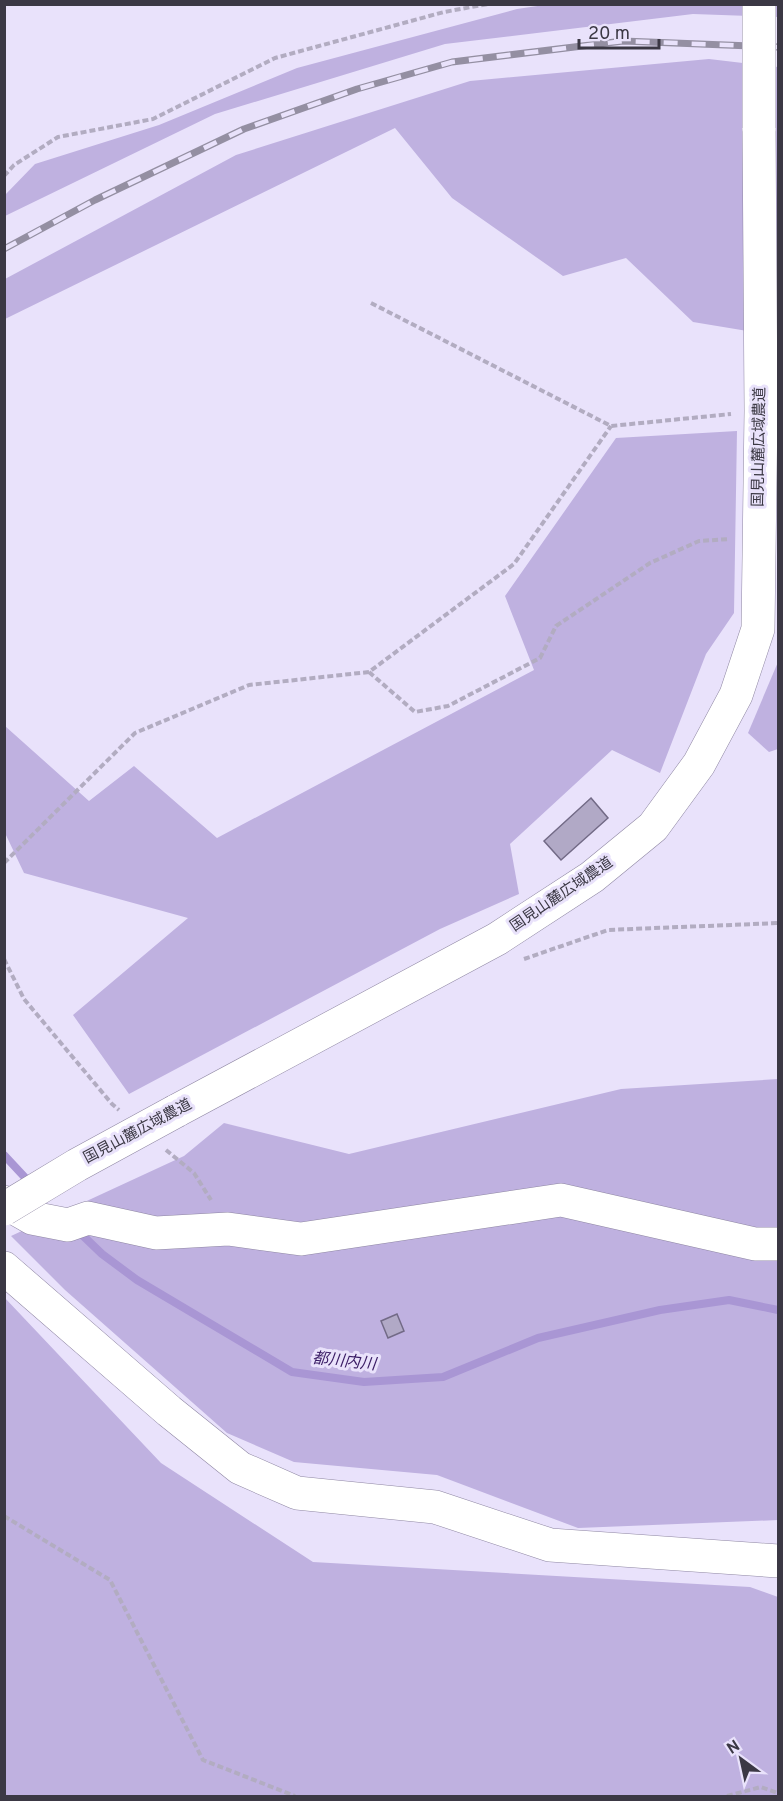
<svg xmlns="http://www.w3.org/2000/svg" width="783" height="1801" font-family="Overpass,'Noto Sans JP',sans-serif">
	<rect width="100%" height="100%" fill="#e9e2fb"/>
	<g fill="#bfb1e0">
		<path d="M551,4L778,5V17L693,14L445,44L215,114L5,216V195L35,164L159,125L297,68L517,9Z"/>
		<path d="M709,59L778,67V336L693,322L626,258L563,276L452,198L395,128L5,319V279L236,155L470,81Z"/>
		<path d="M737,431L734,613L706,654L660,773L612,750L510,844L519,894L440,929L129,1094L73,1015L188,918L24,873L5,833V726L89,801L134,766L217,838L534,670L505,596L616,438Z"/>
		<path d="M778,662V749L769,752L748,733Z"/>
		<path d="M778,1079V1520L578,1528L437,1475L294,1462L227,1433L65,1290L11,1236L184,1156L224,1123L349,1154L621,1089Z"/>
		<path d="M4,1297L161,1463L313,1562L750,1587L778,1597V1796H5Z"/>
	</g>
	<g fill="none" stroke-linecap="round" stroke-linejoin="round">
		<g stroke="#a996d4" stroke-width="8">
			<path d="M4,1155L32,1185"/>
			<path d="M77,1230L102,1254L137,1280L292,1372L364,1382L443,1377L538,1338L660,1310L729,1300L778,1310"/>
		</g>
	</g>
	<g fill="#b1a9c6" stroke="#726a86" stroke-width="1.5">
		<path d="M591,798L608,818L561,860L544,841Z"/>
		<path d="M397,1314L404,1331L388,1338L381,1321Z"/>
	</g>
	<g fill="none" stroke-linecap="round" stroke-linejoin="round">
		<g stroke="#8f87a3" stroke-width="34">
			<g id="minor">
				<path d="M176,1111L497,939L592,877L653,827L699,764L736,695L758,629L761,411L759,128"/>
				<path d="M4,1202L32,1218L68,1225L88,1218L156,1233L228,1229L301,1239L561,1200L755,1244H778"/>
				<path d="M4,1268L169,1411L240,1468L297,1493L435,1507L550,1545L778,1561"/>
			</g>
		</g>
		<g stroke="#b2acc1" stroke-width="4" stroke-dasharray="6 3" stroke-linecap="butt">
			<path d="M4,176L14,165L58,137L153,119L275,58L444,12L488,4"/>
			<path d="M371,303L611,426L731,414"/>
			<path d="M369,672L415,712L448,706L540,658L556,626L650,563L699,541L730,539"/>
			<path d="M4,863L135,733L249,685L369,672L514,564L611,426"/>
			<path d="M4,959L24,999L112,1104L119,1110"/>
			<path d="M524,959L608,930L778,923"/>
			<path d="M166,1150L194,1173L211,1200"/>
			<path d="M4,1516L110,1580L203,1760L295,1796"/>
			<path d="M727,1796L761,1787L778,1793"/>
		</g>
		<use href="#minor" stroke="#fff" stroke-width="33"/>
		<g stroke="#948fa2" stroke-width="7">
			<path id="rail" d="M4,249L95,200L244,129L357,89L452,62L623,41L778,47"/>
		</g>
		<use href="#rail" stroke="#e9e2fb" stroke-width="4.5" stroke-dasharray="14" stroke-linecap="butt"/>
		<g stroke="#8f87a3" stroke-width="34" stroke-linecap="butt">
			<g id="minor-bridge">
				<path d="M759,4V128"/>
				<path d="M4,1209L77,1165L176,1111"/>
			</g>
		</g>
		<use href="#minor-bridge" stroke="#fff" stroke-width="33"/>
	</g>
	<g text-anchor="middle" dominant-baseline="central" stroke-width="6" stroke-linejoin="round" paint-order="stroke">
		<g font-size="15" fill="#3b3844" stroke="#e9e2fb">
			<text transform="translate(760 447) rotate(-89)">国見山麓広域農道</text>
			<text transform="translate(562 895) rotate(-34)">国見山麓広域農道</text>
			<text transform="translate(138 1132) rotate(-28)">国見山麓広域農道</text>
		</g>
		<g font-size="16" font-style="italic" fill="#391b64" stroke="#e9e2fb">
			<text transform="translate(344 1362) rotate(6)">都川内川</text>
		</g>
	</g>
	<rect width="783" height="1801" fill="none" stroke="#3b3844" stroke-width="12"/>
	<g transform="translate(741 1759) rotate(327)" stroke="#e9e2fb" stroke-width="4.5" paint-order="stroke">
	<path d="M0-4.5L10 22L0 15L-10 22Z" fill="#3b3844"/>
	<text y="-9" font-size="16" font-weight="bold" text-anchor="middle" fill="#3b3844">N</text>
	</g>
	<path d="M579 39v9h80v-9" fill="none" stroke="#3b3844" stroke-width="3"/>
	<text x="588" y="39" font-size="18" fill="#3b3844" stroke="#e9e2fb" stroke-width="4.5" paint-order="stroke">20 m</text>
</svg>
